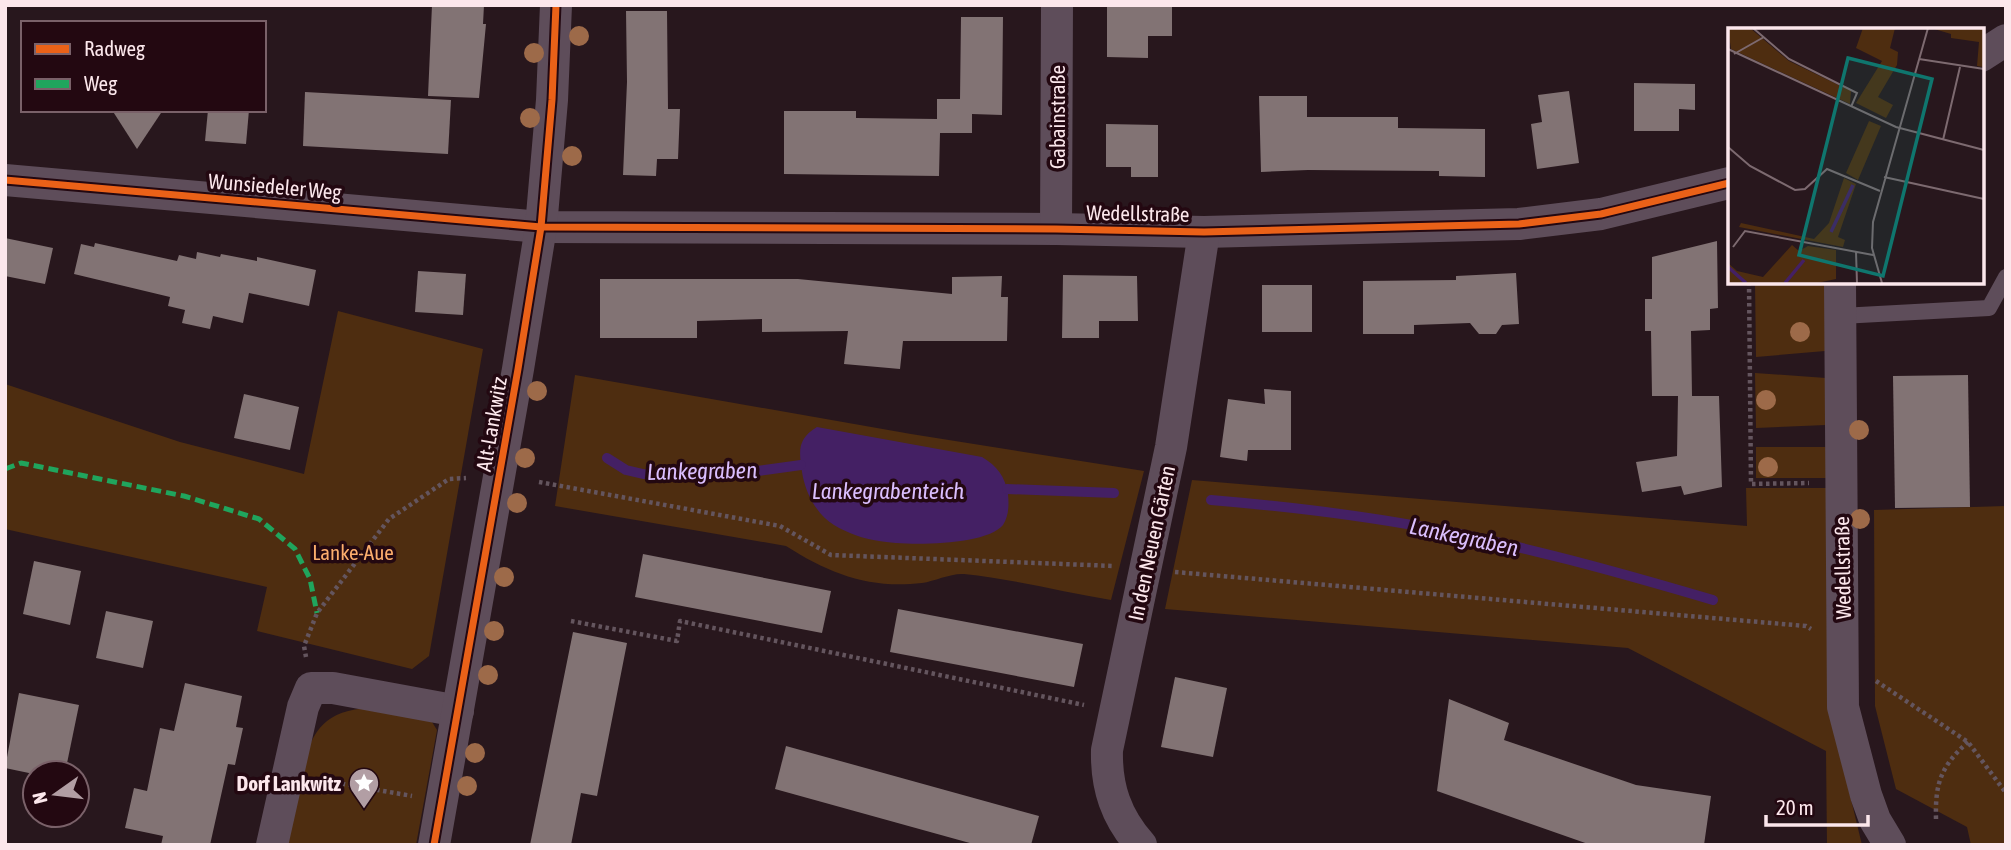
<svg xmlns="http://www.w3.org/2000/svg" width="2011" height="850" font-family="'Asap Condensed',sans-serif">
	<rect width="100%" height="100%" fill="#28171d"/>
	<g fill="#4e2d10">
		<path d="M1755,282H1825V351L1756,357Z"/>
		<path d="M338,311L483,349L429,656L412,669L257,631L267,587L5,529V384L180,442L304,474Z"/>
		<path d="M1755,373L1826,378V425L1756,428Z"/>
		<path d="M575,375L911,434L1144,471L1111,600C1063,592 1013,579 964,574C951,573 935,581 922,583C869,589 830,574 786,546L555,506Z"/>
		<rect x="1756" y="447" width="71" height="31"/>
		<path d="M1192,480L1747,526L1746,488H1827L1828,704L1862,845H1827L1826,751L1628,648L1165,609Z"/>
		<path d="M2006,506V845H1971L1967,827L1896,789L1875,706L1874,510Z"/>
		<path d="M370,708L432,722L437,730L416,845H286C291,825 295,805 299,785C308,740 317,710 370,708Z"/>
	</g>
	<path fill="#442064" d="M817,427L982,457C997,466 1005,476 1008,494C1009,504 1009,516 1003,525C986,546 905,546 879,541C864,539 847,533 834,525C816,514 805,492 802,472C799,451 797,439 817,427Z"/>
	<g fill="none" stroke-linecap="round" stroke-linejoin="round">
		<g stroke="#442064" stroke-width="10">
			<path d="M607,458L626,470L643,474L729,475L801,465"/>
			<path d="M1007,489L1114,493"/>
			<path d="M1211,500C1282,506 1352,514 1423,527C1521,545 1618,572 1713,600"/>
		</g>
	</g>
	<g fill="#827374">
		<path d="M432,5H484L483,24H486L479,98L428,96Z"/>
		<path d="M1107,5H1172V36H1148V58L1107,57Z"/>
		<path d="M626,11H667L668,109H680L678,159H657L656,176L623,175L627,82Z"/>
		<path d="M961,17H1003L1002,115L972,114V133H940L939,176L784,174V111H856V118L937,119V99H960Z"/>
		<path d="M1634,83L1695,84V110L1679,109V131H1634Z"/>
		<path d="M1569,91L1579,163L1537,169L1531,124L1542,122L1538,95Z"/>
		<path d="M305,92L451,100L448,154L303,146Z"/>
		<path d="M1259,96H1307V117H1398V128L1485,129V177L1439,176V171L1308,170L1261,172Z"/>
		<path d="M112,110H163L137,149Z"/>
		<path d="M208,110H249L246,144L205,141Z"/>
		<path d="M1106,124L1158,125V177H1131V167H1106Z"/>
		<path d="M5,238L53,248L45,284L5,276Z"/>
		<path d="M1717,241L1718,308L1710,309V330L1691,331L1692,396H1719L1722,487L1684,495L1681,486L1642,492L1636,462L1677,456L1678,396H1688H1652L1651,331H1645V299H1652V257Z"/>
		<path d="M95,243L177,261L179,255L196,259L197,252L220,257L221,254L257,261V257L316,270L309,306L249,293L243,323L213,316L210,329L182,323L185,310L168,306L170,297L74,274L81,244L94,247Z"/>
		<path d="M418,271L466,274L463,315L415,312Z"/>
		<path d="M1516,273L1519,324L1502,325L1496,334H1479L1470,323L1414,325V334H1363V281L1456,280V276Z"/>
		<path d="M1063,275L1137,276L1138,321H1099V338H1062Z"/>
		<path d="M1002,276L1001,297H1008L1007,341H903L900,369L844,364L848,331L762,332V319L697,321V338H600V279H798L952,294V277Z"/>
		<rect x="1262" y="285" width="50" height="47"/>
		<path d="M1968,375L1970,507L1895,508L1893,376Z"/>
		<path d="M1264,389L1291,391V450H1248L1247,461L1220,457L1228,399L1265,404Z"/>
		<path d="M244,394L299,407L290,450L234,438Z"/>
		<path d="M643,554L831,591L822,633L635,597Z"/>
		<path d="M34,561L81,571L70,625L23,614Z"/>
		<path d="M898,609L1083,644L1074,687L890,652Z"/>
		<path d="M106,611L153,621L143,668L96,658Z"/>
		<path d="M573,632L627,643L597,796L581,793L571,845H530Z"/>
		<path d="M1175,677L1227,688L1213,757L1161,747Z"/>
		<path d="M185,683L242,696L236,727L243,728L235,765L228,764L210,845H161L163,836L125,828L134,788L147,791L160,728L174,731Z"/>
		<path d="M19,693L79,705L65,773H29L5,768Z"/>
		<path d="M1449,699L1509,723L1504,740L1636,785L1711,796L1704,845H1591L1437,791Z"/>
		<path d="M786,746L1039,816L1031,845H977L775,789Z"/>
	</g>
	<g fill="none" stroke-linecap="round" stroke-linejoin="round">
		<g stroke="#64555e" stroke-width="4.5" stroke-dasharray="3.5 3.5" stroke-linecap="butt">
			<path d="M1749,282L1751,484L1809,483"/>
			<path d="M539,482L780,526L831,555L1114,566"/>
			<path d="M1175,572L1806,626L1811,629"/>
			<path d="M571,621L677,641L680,621L1084,705"/>
			<path d="M306,657L304,646L317,613L389,519L449,479L466,478"/>
			<path d="M1876,681L1968,742L2006,793"/>
			<path d="M321,780L412,796"/>
			<path d="M1936,819C1935,783 1941,766 1968,742"/>
		</g>
		<path stroke="#5e4d5a" stroke-width="16" d="M1841,316L1989,308L2006,277"/>
		<g stroke="#5e4d5a" stroke-width="32">
			<path d="M1981,56L2006,40"/>
			<path d="M5,180L541,227L1056,229L1204,232L1519,224L1601,214L1729,183"/>
			<path d="M1056,229L1057,5"/>
			<path d="M1840,282L1843,707L1866,795L1875,820L1890,845"/>
			<path d="M272,845L303,707L311,688H333L458,711"/>
			<path d="M434,845L518,369L541,227L552,100L556,5"/>
			<path d="M1141,845C1116,817 1106,787 1107,750L1171,447L1204,232"/>
		</g>
		<path stroke="#20a55d" stroke-width="5" stroke-dasharray="10 5" stroke-linecap="butt" d="M5,469L21,463L184,496L259,519L295,549L310,579L317,613"/>
		<g stroke="#230811" stroke-width="11">
			<g id="cycleway">
				<path d="M5,180L541,227L1056,229L1204,232L1519,224L1601,214L1729,183"/>
				<path d="M434,845L518,369L541,227L552,100L556,5"/>
			</g>
		</g>
		<use href="#cycleway" stroke="#ea6118" stroke-width="7"/>
	</g>
	<g fill="#9d6a49">
		<circle cx="579" cy="36" r="10"/>
		<circle cx="534" cy="53" r="10"/>
		<circle cx="530" cy="118" r="10"/>
		<circle cx="572" cy="156" r="10"/>
		<circle cx="1800" cy="332" r="10"/>
		<circle cx="537" cy="391" r="10"/>
		<circle cx="1766" cy="400" r="10"/>
		<circle cx="1859" cy="430" r="10"/>
		<circle cx="525" cy="458" r="10"/>
		<circle cx="1768" cy="467" r="10"/>
		<circle cx="517" cy="503" r="10"/>
		<circle cx="1860" cy="519" r="10"/>
		<circle cx="504" cy="577" r="10"/>
		<circle cx="494" cy="631" r="10"/>
		<circle cx="488" cy="675" r="10"/>
		<circle cx="475" cy="753" r="10"/>
		<circle cx="467" cy="786" r="10"/>
	</g>
	<defs>
		<g id="sight-pin" transform="scale(1.575)"><path d="M0 17L-7.5 6A9.5 9.5 0 1 1 7.5 6Z" fill="#b29ea4" stroke="#230811"/><path d="M0-6L1.8-2.2L6-1.7L2.9 1.2L3.7 5.4L0 3.3L-3.7 5.4L-2.9 1.2L-6-1.7L-1.8-2.2Z" fill="#fff"/></g>
	</defs>
	<g fill-rule="evenodd">
		<use href="#sight-pin" x="364" y="783"/>
	</g>
	<g text-anchor="middle" dominant-baseline="central" stroke-width="7" stroke-linejoin="round" paint-order="stroke">
		<g font-size="21" fill="#fce7ec" stroke="#230811">
			<text transform="translate(1057 117) rotate(-90)">Gabainstraße</text>
			<text transform="translate(275 186) rotate(5)">Wunsiedeler Weg</text>
			<text transform="translate(1138 213) rotate(1)">Wedellstraße</text>
			<text transform="translate(491 424) rotate(-80)">Alt-Lankwitz</text>
			<text transform="translate(1151 543) rotate(-78)">In den Neuen Gärten</text>
			<text transform="translate(1842 568) rotate(-91)">Wedellstraße</text>
		</g>
		<g font-size="21" fill="#fdae6d" stroke="#230811">
			<text x="353" y="552">Lanke-Aue</text>
		</g>
		<g font-size="21" font-weight="bold" fill="#fce7ec" stroke="#230811" text-anchor="end">
			<text x="341" y="783">Dorf Lankwitz</text>
		</g>
		<g font-size="23" font-style="italic" fill="#dabefe" stroke="#230811">
			<text transform="translate(702 471) rotate(-1)">Lankegraben</text>
			<text x="888" y="491">Lankegrabenteich</text>
			<text transform="translate(1464 537) rotate(12)">Lankegraben</text>
		</g>
	</g>
	<g transform="translate(1728 28)">
		<rect width="256" height="256" fill="#28171d"/>
		<path d="M0,0H22L61,33L123,63L122,76L3,21ZM135,0H167L162,20L170,24L169,37L150,69L165,77L158,90L128,75L154,33L128,20ZM203,0H255V39L249,38L251,14L223,10V6ZM141,93L153,98L130,152L118,145ZM116,150L128,156L110,209L117,212L115,219L11,199L13,195L86,211L101,195ZM64,217L71,223L80,218L108,222V251L89,255H0V235L9,243L35,249Z" fill="#4e2d10"/>
		<path fill="none" stroke="#442064" stroke-width="3.5" d="M103,204L125,157M0,239L18,255M57,255L76,232"/>
		<path fill="none" stroke="#7d6a70" stroke-width="2" d="M25,0L61,31L129,65L123,79M0,21L168,99L256,122M6,26L36,9M191,31L256,41M215,112L232,39M0,119L22,138L67,162L77,161L99,141L152,163M156,149L256,171M5,219L17,203L145,227M128,224L129,255M154,255L144,220L145,194L200,0"/>
		<path fill="#0f766e" fill-opacity="0.15" stroke="#0f766e" stroke-width="3.5" d="M120,30L204,51L155,248L71,227Z"/>
		<rect width="256" height="256" fill="none" stroke="#fce7ec" stroke-width="3.5"/>
	</g>
	<rect width="2011" height="850" fill="none" stroke="#fce7ec" stroke-width="14"/>
	<rect x="21" y="21" width="245" height="91" fill="#230811" stroke="#7a6169" stroke-width="2"/>
	<rect x="35" y="44" width="35" height="10" fill="#ea6118" stroke="#7a6169" stroke-width="2"/>
	<text x="84" y="56" font-size="21" fill="#fce7ec">Radweg</text>
	<rect x="35" y="79" width="35" height="10" fill="#20a55d" stroke="#7a6169" stroke-width="2"/>
	<text x="84" y="91" font-size="21" fill="#fce7ec">Weg</text>
	<g transform="translate(56 794) rotate(256)"><circle r="33" fill="#230811" stroke="#7a6169" stroke-width="2"/>
	<path d="M0-5L12 26L0 18L-12 26Z" fill="#b29ea4"/>
	<text y="-10" font-size="19" font-weight="bold" text-anchor="middle" fill="#fce7ec">N</text>
	</g>
	<path d="M1766 815v10h102v-10" fill="none" stroke="#fce7ec" stroke-width="3.5"/>
	<text x="1776" y="815" font-size="21" fill="#fce7ec" stroke="#230811" stroke-width="5" paint-order="stroke">20 m</text>
</svg>
